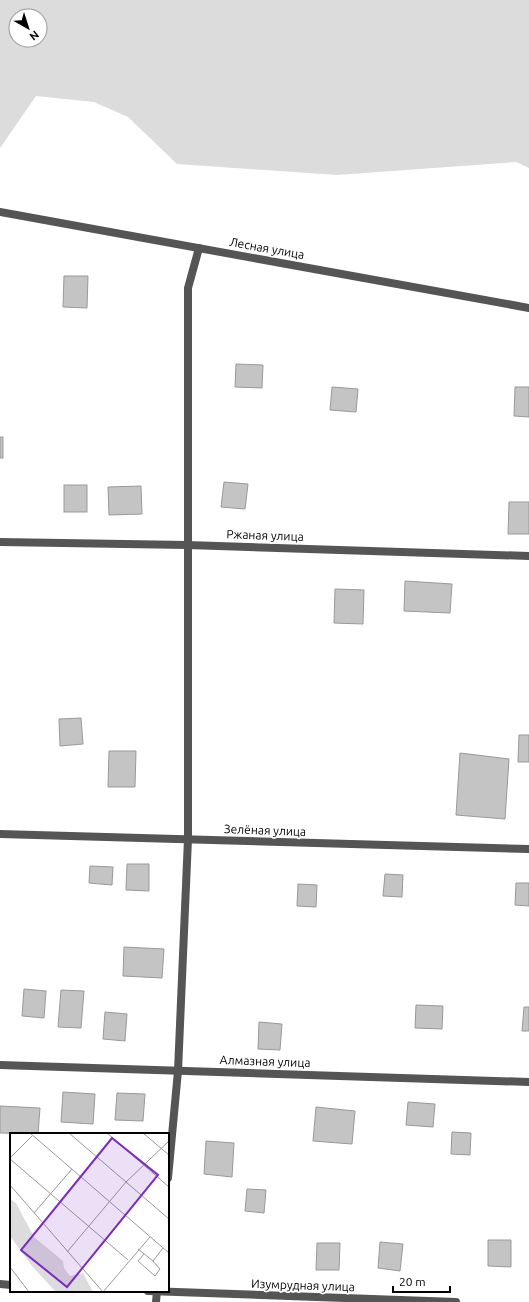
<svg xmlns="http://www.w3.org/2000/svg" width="529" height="1302" font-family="Ubuntu,sans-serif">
	<rect width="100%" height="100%" fill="#fff"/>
	<path fill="#dcdcdc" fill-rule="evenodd" d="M0,0H529V168L516,162L337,175L177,164L128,117L94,102L36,96L0,148ZM16,16H40V40H16Z"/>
	<g fill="#c4c4c4" stroke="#999">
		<path d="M64,276H88L87,308L63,307Z"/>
		<path d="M236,364L263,365L262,388L235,387Z"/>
		<path d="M332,387L358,389L356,412L330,410Z"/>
		<path d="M515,387H529V417L514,416Z"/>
		<rect x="0" y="437" width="3" height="21"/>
		<path d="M224,482L248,484L245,509L221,507Z"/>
		<rect x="64" y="485" width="23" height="27"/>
		<path d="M141,486L142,514L109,515L108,487Z"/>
		<path d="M509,502H529V534H508Z"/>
		<path d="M405,581L452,584L450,613L404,611Z"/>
		<path d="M335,589L364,590L363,624L334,623Z"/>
		<path d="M81,718L83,744L60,746L59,719Z"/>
		<path d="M519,735H529V762H518Z"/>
		<path d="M109,751H136L135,787H108Z"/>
		<path d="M460,753L509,759L505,819L456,815Z"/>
		<path d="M127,864H149V891L126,890Z"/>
		<path d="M90,866L113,867L112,885L89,883Z"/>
		<path d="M385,874L403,875L402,897L383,896Z"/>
		<path d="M516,883H529V906L515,905Z"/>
		<path d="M298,884L317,885L316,907L297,906Z"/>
		<path d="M124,947L164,949L162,978L123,976Z"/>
		<path d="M24,989L46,991L44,1018L22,1016Z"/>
		<path d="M61,990L84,991L81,1028L58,1027Z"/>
		<path d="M416,1005L443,1006L442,1029L415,1028Z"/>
		<path d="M524,1007H529V1031H522Z"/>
		<path d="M105,1012L127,1014L125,1041L103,1039Z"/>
		<path d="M259,1022L282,1024L280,1050L258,1049Z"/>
		<path d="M63,1092L95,1094L93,1124L61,1122Z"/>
		<path d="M117,1093L145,1094L143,1121L115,1120Z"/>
		<path d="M408,1102L435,1104L433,1127L406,1125Z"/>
		<path d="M0,1106L40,1108L38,1134L0,1133Z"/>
		<path d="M316,1107L355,1111L352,1144L313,1141Z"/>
		<path d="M452,1132L471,1133L470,1155L451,1154Z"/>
		<path d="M206,1141L234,1143L232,1177L204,1174Z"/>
		<path d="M247,1189L266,1190L264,1213L245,1211Z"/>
		<path d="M488,1240H511V1267L488,1266Z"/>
		<path d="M380,1242L403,1244L400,1271L378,1268Z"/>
		<path d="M317,1243H340L339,1270H316Z"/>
	</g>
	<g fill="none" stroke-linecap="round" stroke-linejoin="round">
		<path stroke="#555" stroke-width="8" d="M188,839V288L199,248"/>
		<g stroke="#555" stroke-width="8">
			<path d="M0,212L529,308"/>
			<path d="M0,542L187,545L529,556"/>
			<path d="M0,834L529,849"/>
			<path d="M0,1065L529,1082"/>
			<path d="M168,1178L178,1071L188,839"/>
			<path d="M0,1284L11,1285"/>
			<path d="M148,1291L456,1302"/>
			<path d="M156,1302L157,1291"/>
		</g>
	</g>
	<g text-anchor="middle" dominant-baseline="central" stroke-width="3.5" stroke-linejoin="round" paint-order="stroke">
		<g font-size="12" fill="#000" stroke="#fff">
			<text transform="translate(267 248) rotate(10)">Лесная улица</text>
			<text transform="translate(265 535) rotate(2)">Ржаная улица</text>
			<text transform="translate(265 830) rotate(2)">Зелёная улица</text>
			<text transform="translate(265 1061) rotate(2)">Алмазная улица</text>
			<text transform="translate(303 1285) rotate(2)">Изумрудная улица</text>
		</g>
	</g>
	<g transform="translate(10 1133)">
		<rect width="159" height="159" fill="#fff"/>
		<path d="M0,66L6,70L24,104L53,128L54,135L60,143L73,140L83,159H46L22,133L0,103Z" fill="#dcdcdc"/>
		<path fill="none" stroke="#999" stroke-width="1" d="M20,0L159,120M59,0L159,86M97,0L159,54M133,0L159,22M0,25L22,3M0,26L118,127M0,52L93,159M24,80L62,36M128,116L143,128L153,115M57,119L116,49L159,8M134,121L128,128L145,143L150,136L143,128M0,134L19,159M93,159L140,104"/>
		<path fill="#7b2cbf" fill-opacity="0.15" stroke="#7b2cbf" stroke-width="2" d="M102,5L148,42L57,154L11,117Z"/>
		<rect width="159" height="159" fill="none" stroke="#000" stroke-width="2"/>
	</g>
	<g transform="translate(28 28) rotate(141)"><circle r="19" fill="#ffffff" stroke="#999999"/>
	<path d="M0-3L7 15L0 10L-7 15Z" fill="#000000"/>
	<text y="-6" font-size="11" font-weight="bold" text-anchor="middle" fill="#000000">N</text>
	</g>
	<path d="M393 1286v6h57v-6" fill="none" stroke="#000000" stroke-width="2"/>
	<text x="399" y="1286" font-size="12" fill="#000000" stroke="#ffffff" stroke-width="3" paint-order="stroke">20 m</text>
</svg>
